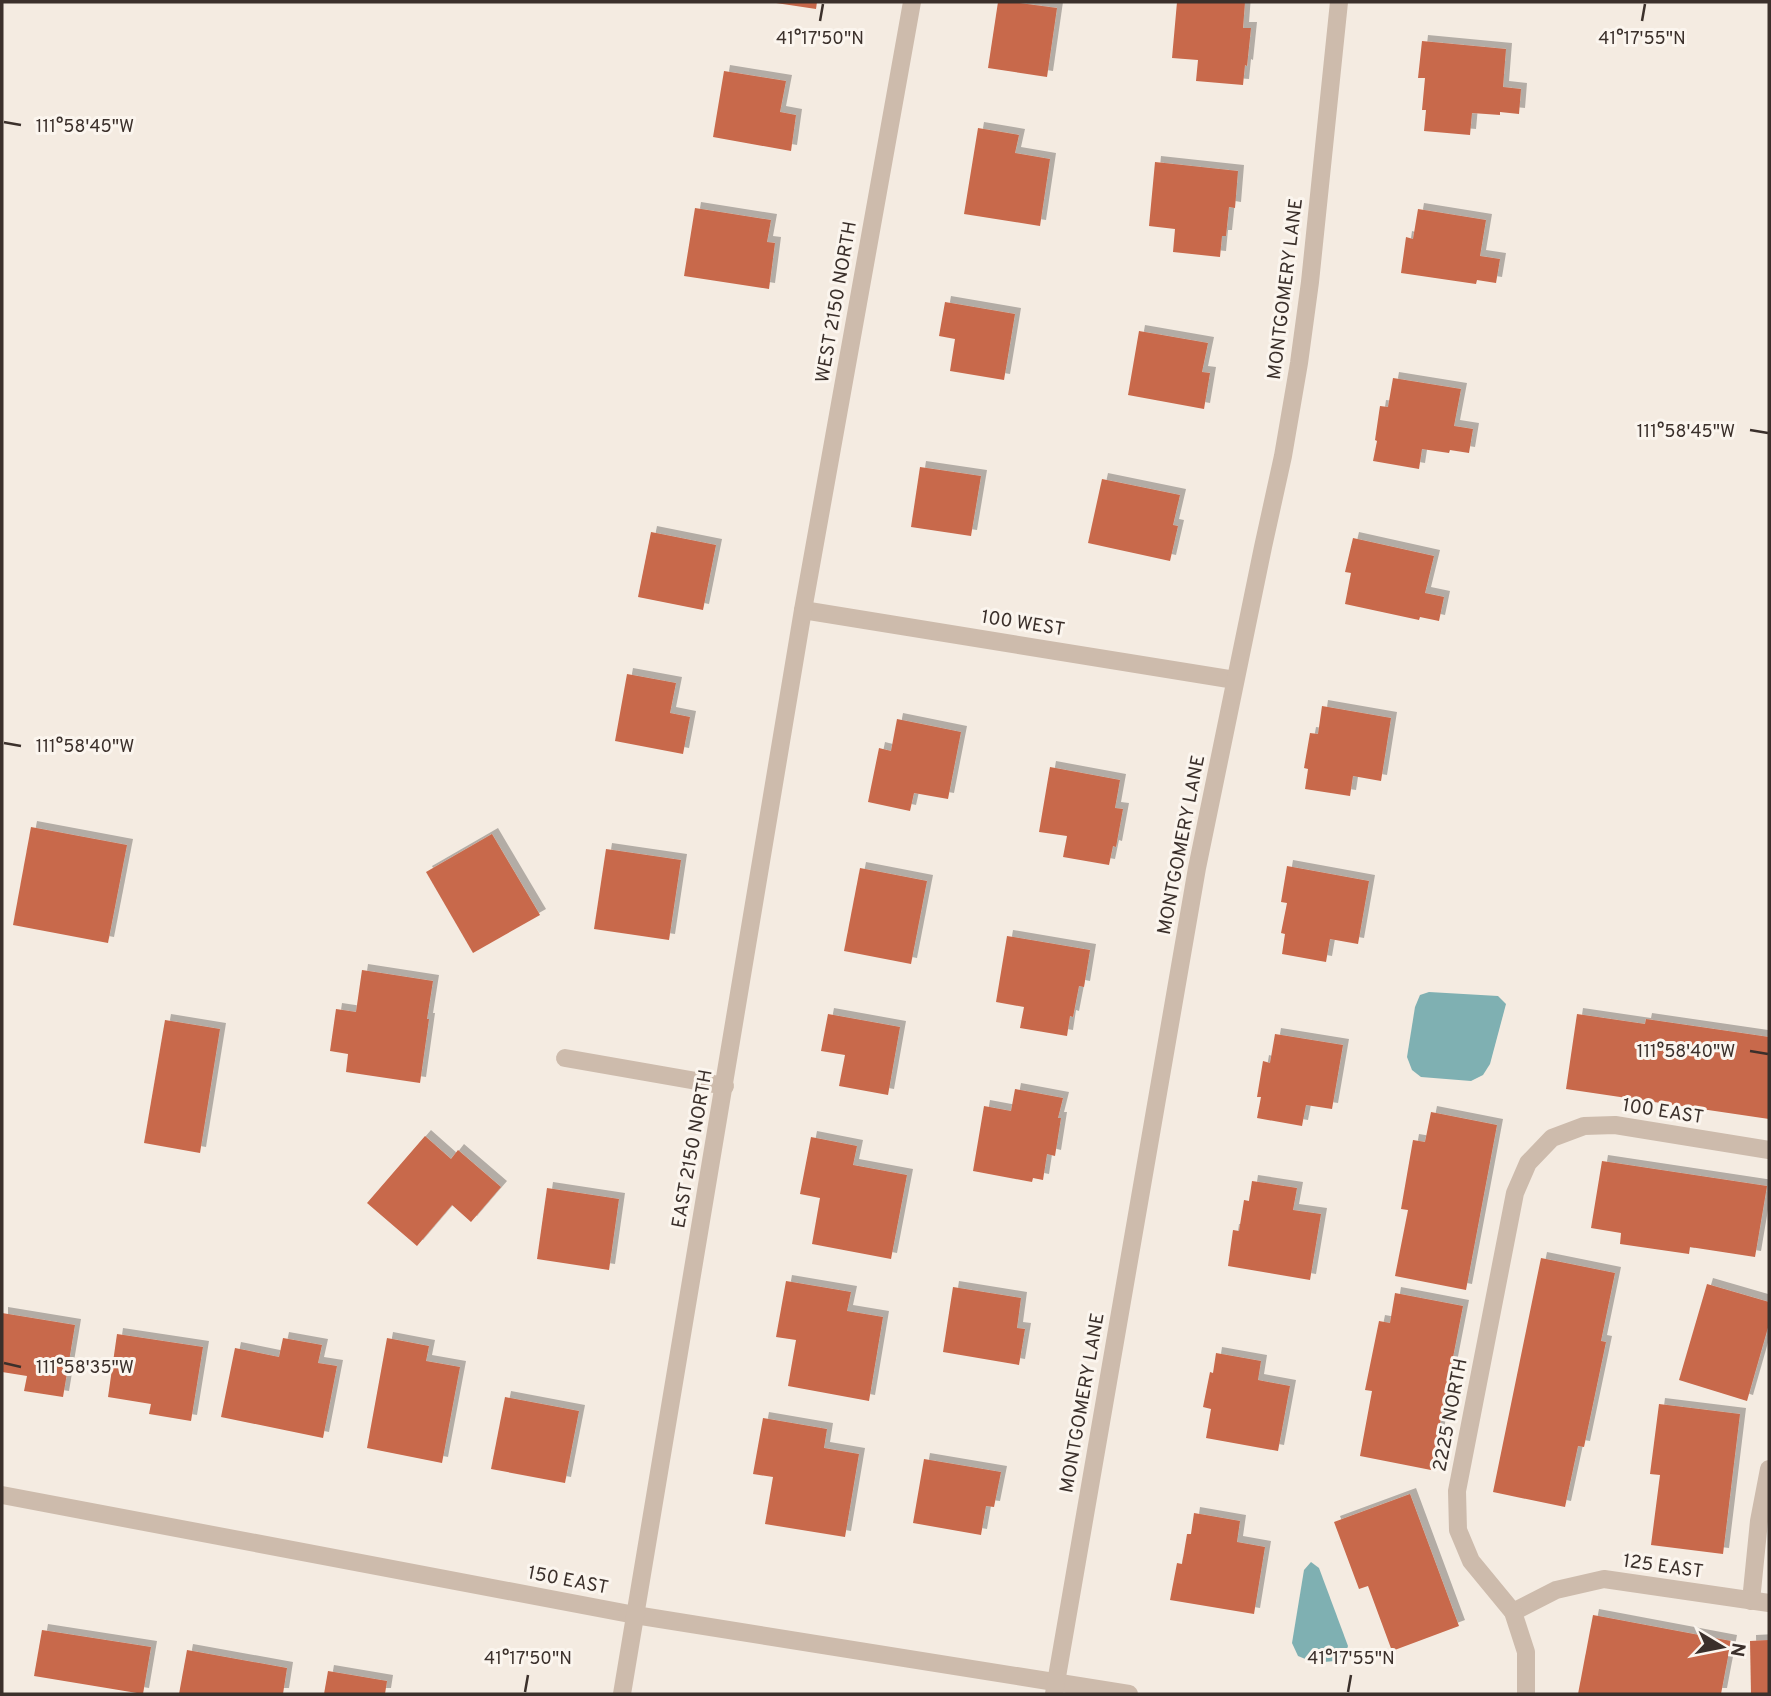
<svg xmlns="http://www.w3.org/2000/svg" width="1771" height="1696" font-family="Overpass,sans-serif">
	<defs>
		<filter id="shadow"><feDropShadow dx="6" dy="-6" stdDeviation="0" flood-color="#0004"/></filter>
	</defs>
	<rect width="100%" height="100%" fill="#f4ebe1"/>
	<g fill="#7fb0b2">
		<path d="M1429,992L1498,996L1506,1004L1490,1064L1483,1075L1471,1081L1421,1077L1412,1070L1407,1057L1415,1007L1420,995Z"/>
		<path d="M1311,1562L1319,1568L1348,1646L1345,1655L1334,1661L1315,1663L1298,1656L1292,1643L1304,1570Z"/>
	</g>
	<g fill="#c8694b" filter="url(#shadow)">
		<path d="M776,2H817L816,9L776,3Z"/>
		<path d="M998,2H1012L1057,8L1047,77L988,68Z"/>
		<path d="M1177,2H1245L1243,28H1251L1247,66L1245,65L1243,85L1196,81L1198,60L1172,58Z"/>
		<path d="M1422,41L1506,49L1503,87L1521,89L1519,114L1500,112V115L1472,113L1470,135L1424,131L1426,110H1422L1425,78H1418Z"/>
		<path d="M724,71L786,81L780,112L796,115L791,151L713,137Z"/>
		<path d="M978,128L1019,135L1015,153L1050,159L1040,226L964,214Z"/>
		<path d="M1155,162L1238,171L1235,208L1229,207L1226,236H1222L1220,257L1173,252L1175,229L1149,226Z"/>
		<path d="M695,208L771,220L767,242L775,243L769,289L684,276Z"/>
		<path d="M1418,209L1486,220L1480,256L1500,259L1496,283L1477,280L1476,284L1401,273L1406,237L1413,239Z"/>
		<path d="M945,302L1015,314L1004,380L950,371L955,339L939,336Z"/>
		<path d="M1139,331L1208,343L1202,372L1210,373L1204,409L1128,395Z"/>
		<path d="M1393,378L1461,389L1454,426L1473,429L1469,453L1450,450L1449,453L1422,449L1419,469L1373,461L1377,441L1375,440L1380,406L1388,407Z"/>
		<path d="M920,467L981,476L971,536L911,527Z"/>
		<path d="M1102,479L1180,495L1173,525L1178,526L1170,561L1088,543Z"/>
		<path d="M651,532L716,545L703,610L638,597Z"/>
		<path d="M1353,538L1434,556L1425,593L1444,597L1439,621L1420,617L1419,620L1345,604L1351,573L1345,572Z"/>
		<path d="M627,674L676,683L670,713L690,717L683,754L615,741Z"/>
		<path d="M1322,706L1391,718L1381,781L1353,776L1350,796L1305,789L1308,769L1304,768L1310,733L1318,734Z"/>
		<path d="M897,719L961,732L948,799L914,793L910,811L868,802L879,748L891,751Z"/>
		<path d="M1050,767L1120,780L1115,808L1123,809L1116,847L1113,846L1109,865L1063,857L1067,836L1039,832Z"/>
		<path d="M31,827L127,845L108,943L13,925Z"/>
		<path d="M492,834L540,915L473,953L426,872Z"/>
		<path d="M606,849L681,860L669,940L594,929Z"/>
		<path d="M1287,866L1369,881L1358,944L1330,939L1326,962L1282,954L1285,934L1281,933L1287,903L1281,902Z"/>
		<path d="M860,868L927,881L911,964L844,951Z"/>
		<path d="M1007,936L1090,950L1084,987L1079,986L1073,1017L1070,1016L1067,1036L1020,1028L1024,1007L996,1002Z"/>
		<path d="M362,970L433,981L427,1019H429L420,1083L346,1072L348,1054L330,1051L336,1009L356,1012Z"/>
		<path d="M828,1014L900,1027L888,1095L839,1086L845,1055L821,1051Z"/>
		<path d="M1577,1014L1645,1024L1646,1019L1769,1037V1119L1566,1089Z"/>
		<path d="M165,1020L220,1029L200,1153L144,1143Z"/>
		<path d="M1275,1034L1343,1045L1332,1109L1306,1105L1302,1126L1257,1118L1261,1097H1257L1263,1061L1270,1063Z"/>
		<path d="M1015,1089L1063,1098L1058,1118H1061L1055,1156L1047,1154L1043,1180L1033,1178L1032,1182L973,1171L984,1106L1011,1111Z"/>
		<path d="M1431,1112L1497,1125L1466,1290L1395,1276L1408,1210L1401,1209L1413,1140L1425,1142Z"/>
		<path d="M425,1136L451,1159L458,1150L501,1187L471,1222L452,1205L417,1246L367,1203Z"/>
		<path d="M811,1137L857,1146L853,1165L907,1175L891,1259L812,1244L820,1198L800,1194Z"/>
		<path d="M1602,1161L1767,1186L1755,1257L1690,1247L1689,1254L1620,1244L1621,1233L1591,1228Z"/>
		<path d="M1252,1181L1297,1188L1293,1210L1321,1214L1310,1280L1228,1266L1233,1230L1239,1231L1244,1200L1249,1201Z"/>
		<path d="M547,1188L619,1199L609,1270L537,1259Z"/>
		<path d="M1541,1258L1615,1273L1601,1341L1606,1342L1584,1447L1578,1446L1565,1507L1493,1492Z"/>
		<path d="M786,1281L851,1292L847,1311L883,1317L869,1401L788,1386L796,1340L776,1337Z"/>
		<path d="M1707,1284L1769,1302V1324L1747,1401L1679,1380Z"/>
		<path d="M953,1287L1021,1298L1017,1328L1025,1329L1019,1365L943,1352Z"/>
		<path d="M1395,1293L1463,1306L1431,1470L1360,1456L1372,1391L1365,1390L1379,1321L1390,1323Z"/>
		<path d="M2,1313L75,1325L63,1397L24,1391L27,1376L2,1372Z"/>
		<path d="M117,1334L203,1347L191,1421L149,1414L151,1404L108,1397Z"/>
		<path d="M283,1338L322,1345L318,1363L337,1366L323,1438L221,1417L235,1348L279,1357Z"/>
		<path d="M387,1338L429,1346L426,1361L460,1367L442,1463L367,1448Z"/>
		<path d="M1216,1353L1261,1361L1258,1380L1290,1386L1278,1451L1206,1438L1211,1409L1203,1407L1210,1372L1213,1373Z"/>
		<path d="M505,1397L579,1411L565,1483L491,1469Z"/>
		<path d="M1659,1404L1740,1414L1723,1554L1651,1545L1660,1475L1650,1474Z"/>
		<path d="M763,1418L827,1429L824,1448L859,1454L845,1537L765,1524L773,1477L753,1474Z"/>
		<path d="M924,1459L1001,1472L994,1507L986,1506L981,1535L913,1523Z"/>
		<path d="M1410,1494L1459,1626L1392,1651L1368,1586L1359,1589L1334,1522Z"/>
		<path d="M1194,1513L1240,1521L1237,1542L1265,1547L1254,1614L1170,1600L1177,1563L1182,1564L1187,1534H1191Z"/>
		<path d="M1593,1615L1731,1641L1721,1694H1578Z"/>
		<path d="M42,1630L151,1647L143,1694L34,1676Z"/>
		<path d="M1769,1640V1694H1751L1750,1641Z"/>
		<path d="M187,1650L287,1668L283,1694H179Z"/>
		<path d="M328,1671L387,1681L385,1694H324Z"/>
	</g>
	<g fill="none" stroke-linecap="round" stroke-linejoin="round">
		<g stroke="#cdbbac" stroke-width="18">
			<path d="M803,610L1235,680"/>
			<path d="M565,1058L725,1086"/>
			<path d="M2,1495L635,1615L1129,1694"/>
			<path d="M1751,1601L1759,1521L1769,1469"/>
			<path d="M1513,1612L1556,1590L1604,1579L1769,1603"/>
			<path d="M622,1694L803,610L912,2"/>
			<path d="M1054,1694L1197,868L1263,547L1283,456L1299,363L1310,282L1339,2"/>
			<path d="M1526,1694V1652L1513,1612L1471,1561L1458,1530L1457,1491L1515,1193L1528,1163L1552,1138L1584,1126L1615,1125L1769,1150"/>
		</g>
	</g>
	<path fill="none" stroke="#3b302b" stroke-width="2.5" d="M820,21L823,4M1642,21L1645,4M4,122L21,125M1750,430L1768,433M4,743L21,746M1750,1051L1768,1054M4,1363L21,1367M525,1692L528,1675M1348,1692L1351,1675"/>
	<g text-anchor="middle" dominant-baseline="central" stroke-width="6" stroke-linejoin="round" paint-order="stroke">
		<g font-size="19" fill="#3b302b" stroke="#fbf5ee">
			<text transform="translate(1286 289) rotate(-83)">MONTGOMERY LANE</text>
			<text transform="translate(837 302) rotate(-80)">WEST 2150 NORTH</text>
			<text transform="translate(1023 624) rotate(9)">100 WEST</text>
			<text transform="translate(1182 845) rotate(-79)">MONTGOMERY LANE</text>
			<text transform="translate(1663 1112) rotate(9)">100 EAST</text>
			<text transform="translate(693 1149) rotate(-80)">EAST 2150 NORTH</text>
			<text transform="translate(1083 1403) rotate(-80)">MONTGOMERY LANE</text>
			<text transform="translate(1451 1415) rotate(-79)">2225 NORTH</text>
			<text transform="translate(1663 1567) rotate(8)">125 EAST</text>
			<text transform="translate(568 1581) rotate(11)">150 EAST</text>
		</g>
	</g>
	<g font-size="18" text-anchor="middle" fill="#3b302b" stroke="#fbf5ee" stroke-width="6" stroke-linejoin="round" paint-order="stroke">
		<text x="820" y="44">41°17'50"N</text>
		<text x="1642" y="44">41°17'55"N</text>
		<text x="85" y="132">111°58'45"W</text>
		<text x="1686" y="437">111°58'45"W</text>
		<text x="85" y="752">111°58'40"W</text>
		<text x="1686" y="1057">111°58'40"W</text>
		<text x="85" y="1373">111°58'35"W</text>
		<text x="528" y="1664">41°17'50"N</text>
		<text x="1351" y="1664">41°17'55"N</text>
	</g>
	<rect width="1771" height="1696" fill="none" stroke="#3b302b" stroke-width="7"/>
	<g transform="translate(1722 1647) rotate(100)" stroke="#fbf5ee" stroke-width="5" paint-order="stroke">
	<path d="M0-5L12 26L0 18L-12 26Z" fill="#3b302b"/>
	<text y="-10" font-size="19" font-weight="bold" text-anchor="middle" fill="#3b302b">N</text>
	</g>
</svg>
